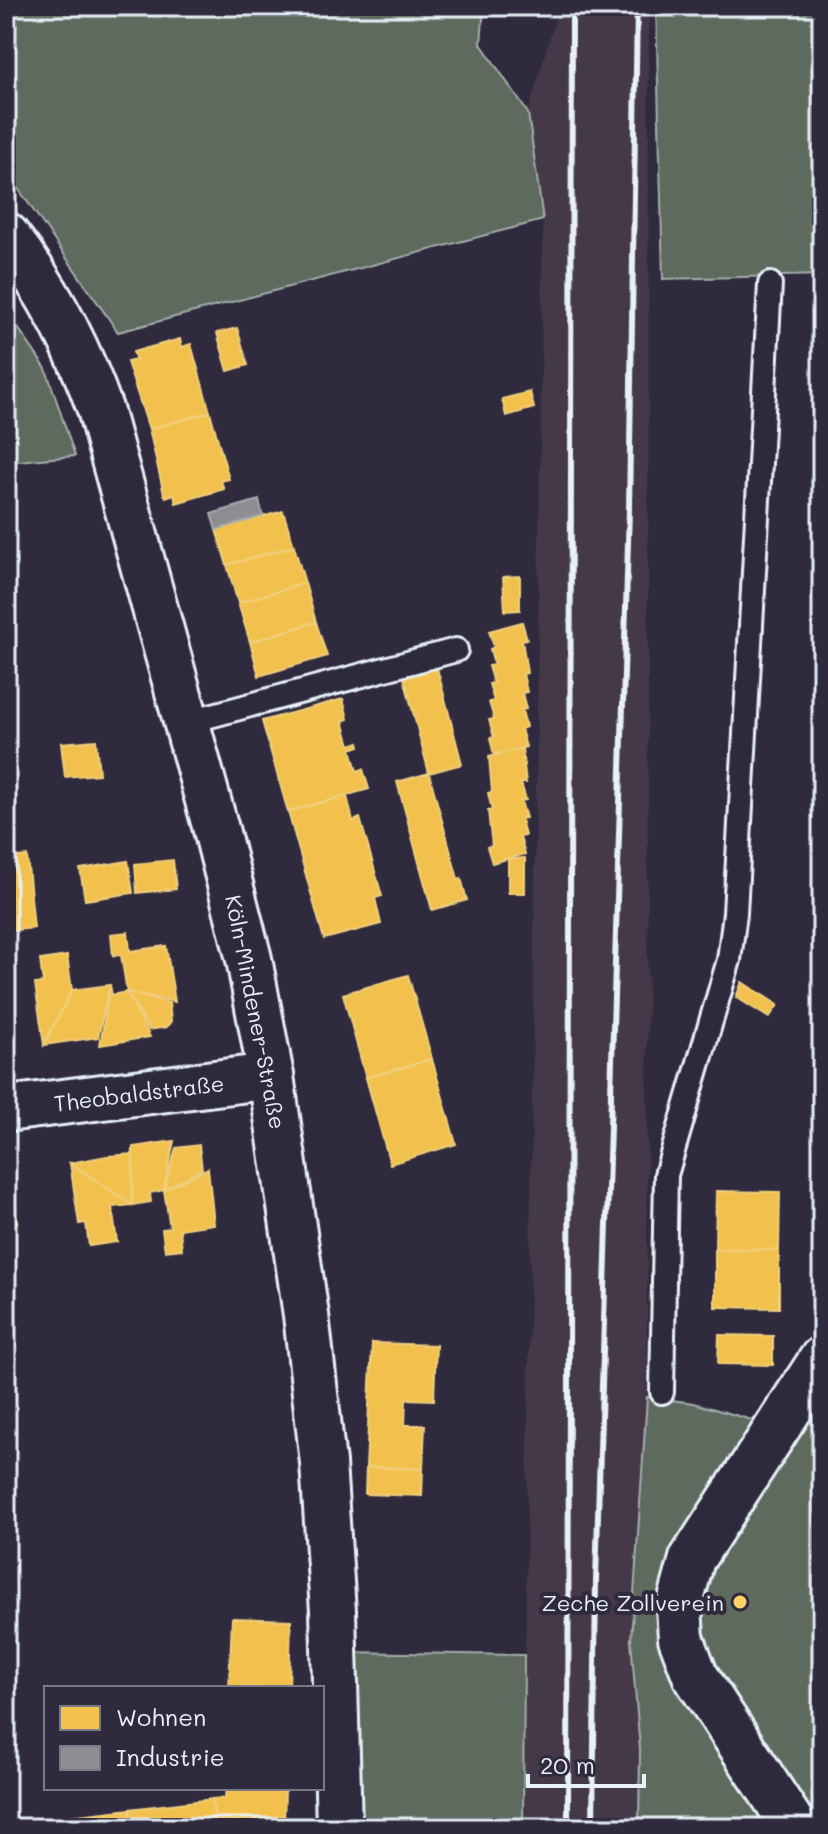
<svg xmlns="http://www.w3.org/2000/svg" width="828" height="1834" font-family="Mali,sans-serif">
	<rect width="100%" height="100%" fill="#2f2a3d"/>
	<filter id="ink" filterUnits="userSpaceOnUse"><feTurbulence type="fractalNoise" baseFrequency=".0125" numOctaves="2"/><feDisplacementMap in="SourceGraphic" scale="16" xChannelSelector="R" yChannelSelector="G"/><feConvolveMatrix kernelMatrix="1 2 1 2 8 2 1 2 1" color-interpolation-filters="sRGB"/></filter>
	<g filter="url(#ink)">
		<path fill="#44394a" d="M559,6H649L647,1397L631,1640L640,1750L639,1828H523L543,220L528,113Z"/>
		<g fill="#5f6a5f" stroke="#a4aeac" stroke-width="2">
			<path d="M6,6H484L481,44L528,113L543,220L118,332L6,171Z"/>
			<path d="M656,6H822V275L663,279Z"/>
			<path d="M6,310L46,369L75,456L6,462Z"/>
			<path d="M822,1371V1828H639L640,1750L631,1640L647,1397L694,1403L769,1425Z"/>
			<path d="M345,1652L524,1655L523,1828H348Z"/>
		</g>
		<g fill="#f2c14e" stroke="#efcf81" stroke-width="2">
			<path d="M237,328L248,365L228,371L217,333Z"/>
			<path d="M180,339L182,347L191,344L210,412L149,429L127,362L136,360L133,352Z"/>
			<path d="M530,392L534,408L506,416L502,399Z"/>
			<path d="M210,412L229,479L221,481L224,489L176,503L174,494L166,497L164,494L149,429Z"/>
			<path d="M283,511L294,546L227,565L216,530Z"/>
			<path d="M294,546L305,583L238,603L227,565Z"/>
			<path d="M520,576V610L505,611L503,577Z"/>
			<path d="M305,583L316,622L250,642L238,603Z"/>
			<path d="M316,622L327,656L259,676L250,642Z"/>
			<path d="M522,622L527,639L522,640L527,673L523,674L527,692L522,693L526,709L522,710L526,727L521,729L526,747L494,755L490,738L494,737L489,720L494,719L489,702L494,701L489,684L493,683L488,666L494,665L490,649L494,647L489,631Z"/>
			<path d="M436,664L462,764L429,773L403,674Z"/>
			<path d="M343,699L348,719L343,721L350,745L359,742L360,746L351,749L357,771L363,769L369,789L288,812L262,721Z"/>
			<path d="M96,740L99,774L65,777L61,743Z"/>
			<path d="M522,748L526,783H521L526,800L521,801L526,818L521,819L525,836L520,837L525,854L492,863L487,847L492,846L488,811L492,810L488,793L492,792L489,757Z"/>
			<path d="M429,773L458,879L461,878L467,900L432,910L397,782Z"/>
			<path d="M347,796L353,821L360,818L382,896L375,898L381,924L324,939L288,812Z"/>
			<path d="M27,856L34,928L6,931V858Z"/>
			<path d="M525,858V893H508V859Z"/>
			<path d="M173,860L176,889L137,893L135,864Z"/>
			<path d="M128,861L133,893L85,900L80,869Z"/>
			<path d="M128,932L130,951L166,946L175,1002L127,992L121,955L113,956L111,934Z"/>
			<path d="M67,956L72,990L44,1045L35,984L43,983L40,960Z"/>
			<path d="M408,975L432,1059L366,1078L343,994Z"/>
			<path d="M742,982L778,1005L769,1018L736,997Z"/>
			<path d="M110,985L112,995L127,992L150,1037L100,1045Z"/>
			<path d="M110,985L98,1037L44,1045L72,990Z"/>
			<path d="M127,992L169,1003L171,1021L167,1027L149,1030Z"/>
			<path d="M432,1059L456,1144L390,1164L366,1078Z"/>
			<path d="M174,1141L164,1190L150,1193L151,1202L132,1205L133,1147Z"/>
			<path d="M199,1145L202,1169L164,1190L176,1148Z"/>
			<path d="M133,1154L132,1205L70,1163L107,1156Z"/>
			<path d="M70,1163L132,1205L112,1207L117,1242L89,1246L86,1223L79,1224Z"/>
			<path d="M208,1168L214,1224L180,1229L182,1249L165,1251L162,1229L170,1228L164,1190Z"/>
			<path d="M11,1171L17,1223L6,1224V1172Z"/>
			<path d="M716,1191L780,1192L779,1250L715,1249Z"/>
			<path d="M715,1249L779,1250V1308L715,1307Z"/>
			<path d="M719,1335L773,1336V1365L718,1364Z"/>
			<path d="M372,1343L436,1345L434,1400L406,1399L405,1425H425L423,1469L366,1467Z"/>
			<path d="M366,1467L423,1469L422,1496L365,1494Z"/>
			<path d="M232,1618L291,1620L289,1688H229Z"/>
			<path d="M226,1788H285L284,1825L215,1821L212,1799L225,1798Z"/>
			<path d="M212,1799L216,1828H131L130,1809Z"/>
			<path d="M130,1809L131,1828H45L44,1819Z"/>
		</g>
		<path fill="#8d8d92" stroke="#a8abb1" stroke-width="2" d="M259,500L263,516L216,530L211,514Z"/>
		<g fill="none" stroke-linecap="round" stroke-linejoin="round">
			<g stroke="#e8f1f8" stroke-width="28">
				<g id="lane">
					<path d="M187,722L456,650"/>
					<path d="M662,1392L666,1175L729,960L735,913L770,284"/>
				</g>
			</g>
			<g stroke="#e8f1f8" stroke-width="50">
				<g id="street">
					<path d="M6,1109L271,1076"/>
					<path d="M795,1828L695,1675L681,1638L679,1607L692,1559L822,1359"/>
				</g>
			</g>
			<g stroke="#e8f1f8" stroke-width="50">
				<path id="secondary" d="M6,235C47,287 78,347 100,409L217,833L249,959L271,1076L306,1315L323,1463L333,1611L339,1828"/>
			</g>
			<use href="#lane" stroke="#2f2a3d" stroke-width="22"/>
			<use href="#street" stroke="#2f2a3d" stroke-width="44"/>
			<use href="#secondary" stroke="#2f2a3d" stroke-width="44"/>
			<g stroke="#e8f1f8" stroke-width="6">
				<path d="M568,1828L572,6"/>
				<path d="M593,1828L596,1580L629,510L637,6"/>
			</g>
		</g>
	</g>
	<circle fill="#ffd166" stroke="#2f2a3d" stroke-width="3" cx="740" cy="1602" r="8"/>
	<g text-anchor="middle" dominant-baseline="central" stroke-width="8" stroke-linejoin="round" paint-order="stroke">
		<g font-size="22" fill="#e8f1f8" stroke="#2f2a3d">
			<text transform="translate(256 1012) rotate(79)">Köln-Mindener-Straße</text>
			<text transform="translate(139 1093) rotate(-7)">Theobaldstraße</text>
		</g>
		<g font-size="22" fill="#e8f1f8" stroke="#2f2a3d" text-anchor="end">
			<text x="724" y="1602">Zeche Zollverein</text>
		</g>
	</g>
	<rect width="828" height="1834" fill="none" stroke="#2f2a3d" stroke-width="32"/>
	<rect x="16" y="16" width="796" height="1802" fill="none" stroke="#e8f1f8" stroke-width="3" filter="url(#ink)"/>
	<rect x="44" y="1686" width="280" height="104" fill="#2f2a3d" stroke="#797a88" stroke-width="2"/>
	<rect x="60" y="1706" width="40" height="24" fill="#f2c14e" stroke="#797a88" stroke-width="2"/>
	<text x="116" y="1726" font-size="24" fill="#e8f1f8">Wohnen</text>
	<rect x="60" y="1746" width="40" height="24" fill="#8d8d92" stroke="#797a88" stroke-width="2"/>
	<text x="116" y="1766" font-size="24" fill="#e8f1f8">Industrie</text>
	<path d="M528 1774v12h116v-12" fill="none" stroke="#e8f1f8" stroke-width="4"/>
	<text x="540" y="1774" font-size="24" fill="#e8f1f8" stroke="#2f2a3d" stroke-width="6" paint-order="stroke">20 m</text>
</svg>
